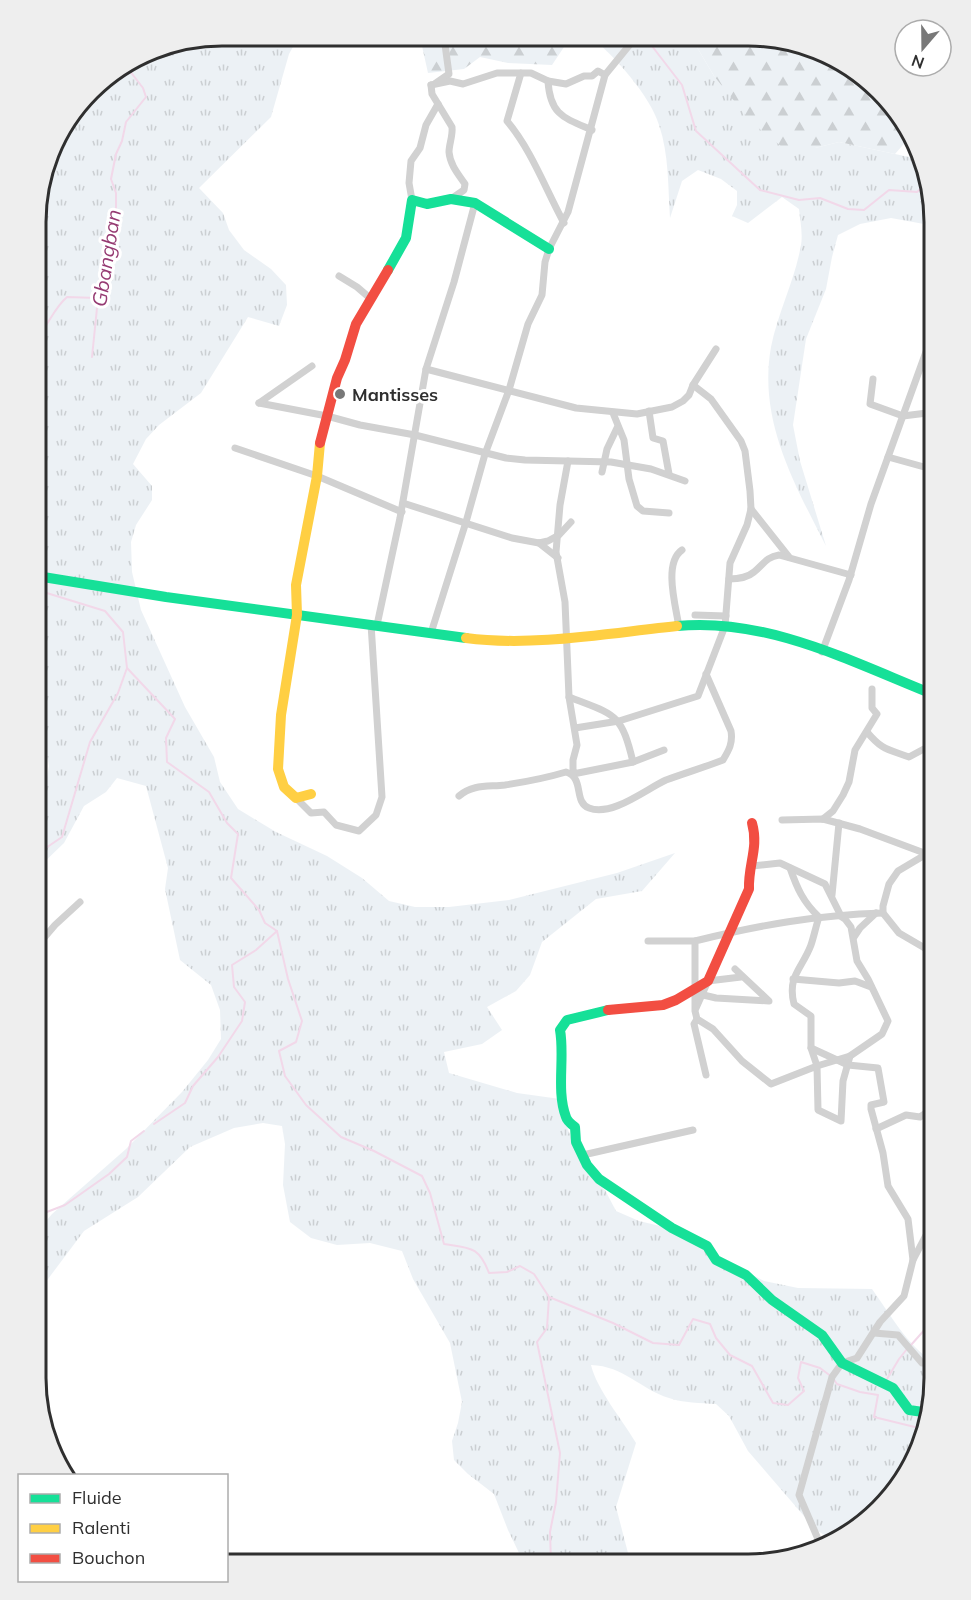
<svg xmlns="http://www.w3.org/2000/svg" width="971" height="1600" font-family="Mulish,sans-serif">
	<defs>
		<pattern id="grass-tufts" width="24" height="20" patternUnits="userSpaceOnUse" patternTransform="scale(1.5)"><rect width="24" height="20" fill="#ecf1f5"/><path d="M3 7l-1-3M5 7V3M7 7l1-3M15 17l-1-3M17 17v-4M19 17l1-3" fill="none" stroke="#cbcfd2"/></pattern>
		<pattern id="forest-firs" width="22" height="20" patternUnits="userSpaceOnUse" patternTransform="scale(1.5)"><rect width="22" height="20" fill="#ecf1f5"/><path d="M5 1l3.5 6h-7zM16 11l3.5 6h-7z" fill="#cbcfd2"/></pattern>
	</defs>
	<rect width="100%" height="100%" fill="#fff"/>
	<g fill="url(#grass-tufts)">
		<path d="M222,36H299L289,54L271,117L199,188L223,213L229,230L244,250L271,269L286,285L287,305L279,326L248,317L201,393L159,425L146,439L133,464L152,486V500L136,525L131,542L132,572L141,610L185,707L214,757L220,782L238,809L276,832L327,856L362,878L389,901L415,907H449L509,900L617,873L675,853L642,891L596,899L542,942L530,975L516,991L487,1007L502,1030L482,1044L444,1052L449,1073L517,1093L560,1099L564,1119L572,1140L593,1178L605,1190L616,1211L639,1221L660,1226L764,1281L798,1288L872,1289C891,1315 906,1345 935,1363V1390L925,1438L897,1491L833,1540L816,1530L748,1451L729,1416L716,1404C700,1403 684,1403 669,1398C640,1389 624,1366 591,1365C597,1390 622,1419 636,1443L616,1507L628,1553L624,1564L518,1563L520,1555L508,1530L494,1494L468,1474L454,1460L452,1441L458,1423L462,1402L450,1343L413,1279L402,1251L370,1243L337,1245L311,1238L290,1222L283,1185L285,1144L282,1126L263,1123L234,1128L190,1147L138,1197L84,1231L36,1295V1233L52,1214L126,1149L182,1092L208,1060L221,1039L220,1010L211,985L180,960L165,889L168,868L146,786L117,778L106,792L84,806L64,843L37,869V812L45,789L49,766L42,724L37,719L38,198L55,139L99,82L151,50Z"/>
		<path d="M591,37H691L714,76L815,148L839,142L923,160L935,226L891,218L860,224L838,235L832,257L826,289L806,339L793,425L800,461L826,546C794,483 758,420 771,347C778,312 795,280 801,245C803,234 800,220 799,209L782,197L748,223L732,216L737,205V191L721,179L698,170L682,181L670,218C668,187 669,154 659,125C651,97 614,55 591,37Z"/>
	</g>
	<g fill="url(#forest-firs)">
		<path d="M420,37H564V47L552,65L508,63L480,57L464,69L428,73Z"/>
		<path d="M691,37L774,38L862,75L887,107L889,118L909,138L895,154L839,142L815,148L782,147L751,122L714,76Z"/>
		<path d="M935,355V393L925,387L924,383Z"/>
	</g>
	<g fill="none" stroke-linecap="round" stroke-linejoin="round">
		<g stroke="#f2d8e9" stroke-width="2">
			<path d="M645,37L682,85L696,131L760,190L799,200L820,198L848,209L864,210L889,190L917,192L927,183"/>
			<path d="M37,338C49,324 54,308 67,297L97,298"/>
			<path d="M92,357L102,259L116,208V193L111,179L116,154L122,141L126,122L146,97L143,88L126,66"/>
			<path d="M37,590L105,611L123,632L127,668L175,719L166,738L167,762L209,792L227,823L238,834L231,878L259,910L265,923L277,931L288,979L302,1021L296,1042L279,1051L285,1076L306,1105L341,1137L374,1151L422,1176L430,1193L444,1244C470,1248 479,1246 489,1273L507,1272L520,1266L534,1274L549,1297L613,1323L653,1343L679,1345L693,1319L710,1324L716,1338L730,1355L752,1366L773,1403L788,1405L804,1391L798,1378L801,1362L820,1368L832,1377L837,1384L860,1392L878,1395L874,1417L927,1430"/>
			<path d="M37,854L62,837L90,742L118,693L127,668"/>
			<path d="M154,1124L185,1103L193,1086L218,1057L242,1021L245,1002L234,987L232,965L256,950L277,931"/>
			<path d="M36,1240L39,1215L65,1205L109,1174L127,1157L131,1141L144,1131"/>
			<path d="M549,1297L547,1328L537,1342L560,1453L556,1502L550,1532L551,1563"/>
			<path d="M911,1345L935,1318"/>
			<path d="M887,1379L899,1359L907,1349"/>
		</g>
		<g stroke="#d1d1d1" stroke-width="7">
			<path d="M521,73L507,121C532,151 545,188 564,223"/>
			<path d="M548,81C550,115 564,118 592,130"/>
			<path d="M436,83L449,74L444,37"/>
			<path d="M431,85L450,81L463,84L497,73H531L548,81L566,84L584,76H592L598,71L605,75"/>
			<path d="M431,85L432,94L452,127C453,136 449,144 449,152C450,165 459,175 465,184L464,190L451,199"/>
			<path d="M412,200L409,183L411,161L420,148L426,125L438,104"/>
			<path d="M339,276L357,287L371,299"/>
			<path d="M426,369L576,408L637,414L672,407L683,401L689,395L693,385L716,349"/>
			<path d="M873,379L870,404L903,416L935,412"/>
			<path d="M259,403L327,416L360,425L415,435L506,458L525,460L611,462L651,469L685,481"/>
			<path d="M259,403L312,366"/>
			<path d="M649,411L653,438L663,441L669,474"/>
			<path d="M613,413L624,440L629,479L637,506L643,511L669,513"/>
			<path d="M235,448L317,476L402,512"/>
			<path d="M888,457L935,470"/>
			<path d="M568,461L560,505L556,552L565,602L569,697L577,745L573,760V774L633,762L664,750"/>
			<path d="M602,472L607,449L617,428"/>
			<path d="M403,503L512,538L539,543L548,541L559,535L571,522"/>
			<path d="M751,509L789,557"/>
			<path d="M539,543L558,558"/>
			<path d="M729,579C738,579 747,578 754,572C763,565 766,557 779,555L851,575"/>
			<path d="M695,615L726,616"/>
			<path d="M377,625L400,518L426,369L454,282L475,203"/>
			<path d="M679,627C676,607 663,563 682,550"/>
			<path d="M431,633L466,522L485,454L509,390L528,324L542,295L545,262L549,249L568,212L605,75L636,37"/>
			<path d="M822,652L849,580L871,504L935,327"/>
			<path d="M569,697C615,715 621,712 633,762"/>
			<path d="M575,728L619,721L698,696L725,626L730,563L747,525L751,509L750,491L745,451L741,441L711,399L693,385"/>
			<path d="M867,732C882,750 887,749 909,757L935,743"/>
			<path d="M459,796C473,784 488,787 505,785C525,782 546,778 566,772C585,778 573,802 589,808C612,817 646,789 666,780C685,773 705,767 723,760C729,750 733,743 731,731L706,674"/>
			<path d="M296,798L311,813L324,812L336,825L359,831L376,815L382,797L371,624"/>
			<path d="M823,819L833,811L843,795L849,782L855,750L877,714L872,708V689"/>
			<path d="M782,820L823,819L860,829L927,854"/>
			<path d="M752,866L780,863L825,884L840,914"/>
			<path d="M790,868C797,888 803,902 819,917C816,926 814,936 811,945C802,969 787,976 794,1004L811,1016V1048L817,1066L850,1056L843,1081L841,1121L818,1110L817,1066L771,1084L742,1061L713,1029L697,1019L695,1011V941C760,925 816,915 883,913"/>
			<path d="M832,895L839,823"/>
			<path d="M839,915L845,919L851,927L857,961L868,979L888,1021L882,1034L850,1056"/>
			<path d="M854,937L860,928L876,913"/>
			<path d="M648,941H695"/>
			<path d="M37,946L55,925L80,902"/>
			<path d="M935,954L899,933L883,913V906L889,884L898,871L935,849"/>
			<path d="M793,979L839,983L855,981L871,987"/>
			<path d="M695,993L716,998L769,1001L735,969"/>
			<path d="M696,1008L708,981L741,977"/>
			<path d="M697,1019L694,1024L706,1075"/>
			<path d="M811,1048L848,1065L878,1068L884,1102L871,1105V1109L883,1153L888,1186L908,1219L913,1260L904,1296L880,1322L857,1358L842,1363L832,1377L799,1495L818,1539L820,1550"/>
			<path d="M876,1129L906,1115L920,1117L929,1111L935,1110"/>
			<path d="M583,1155L693,1130"/>
			<path d="M913,1260L935,1218"/>
			<path d="M874,1333L898,1335L922,1363H935"/>
		</g>
		<g stroke="#16e098" stroke-width="10">
			<path d="M388,270L406,238L412,200L427,204L451,199L475,203L549,249"/>
			<path d="M37,576L166,597L466,638"/>
			<path d="M677,626C767,617 854,663 935,695"/>
			<path d="M608,1010L567,1020L560,1030C565,1057 556,1091 566,1117C567,1121 571,1124 575,1127L576,1142L587,1165L599,1179L672,1228L707,1246L716,1260L746,1275L772,1300L822,1335L842,1363L893,1388L909,1410L930,1413"/>
		</g>
		<g stroke="#ffcf43" stroke-width="10">
			<path d="M466,638C533,647 609,633 677,626"/>
			<path d="M311,794L296,798L284,787L278,769L281,715L297,615L296,585L317,476L320,443"/>
		</g>
		<g stroke="#f24e42" stroke-width="10">
			<path d="M320,443L337,378L345,360L356,324L388,270"/>
			<path d="M608,1010L663,1005L676,1000L708,981L749,889C748,864 759,848 752,823"/>
		</g>
	</g>
	<circle fill="#787878" stroke="#fff" stroke-width="2" cx="340" cy="394" r="6"/>
	<g text-anchor="middle" dominant-baseline="central" stroke-width="6" stroke-linejoin="round" paint-order="stroke">
		<g font-size="18" font-weight="bold" fill="#2f2f2f" stroke="#fff" text-anchor="start">
			<text x="352" y="394">Mantisses</text>
		</g>
		<g font-size="20" font-style="italic" fill="#953a72" stroke="#fff">
			<text transform="translate(106 258) rotate(-81)">Gbangban</text>
		</g>
	</g>
	<path d="M0 0H971V1600H0ZM222 46H748A176 176 0 0 1 924 222V1378A176 176 0 0 1 748 1554H222A176 176 0 0 1 46 1378V222A176 176 0 0 1 222 46Z" fill="#eee" fill-rule="evenodd"/>
	<path fill="none" stroke="#2f2f2f" stroke-width="3" d="M222 46H748A176 176 0 0 1 924 222V1378A176 176 0 0 1 748 1554H222A176 176 0 0 1 46 1378V222A176 176 0 0 1 222 46Z"/>
	<rect x="18" y="1474" width="210" height="108" fill="#ffffff" stroke="#acacac" stroke-width="1.5"/>
	<rect x="30" y="1494" width="30" height="9" fill="#16e098" stroke="#acacac" stroke-width="1.5"/>
	<text x="72" y="1504" font-size="18" fill="#2f2f2f">Fluide</text>
	<rect x="30" y="1524" width="30" height="9" fill="#ffcf43" stroke="#acacac" stroke-width="1.5"/>
	<text x="72" y="1534" font-size="18" fill="#2f2f2f">Ralenti</text>
	<rect x="30" y="1554" width="30" height="9" fill="#f24e42" stroke="#acacac" stroke-width="1.5"/>
	<text x="72" y="1564" font-size="18" fill="#2f2f2f">Bouchon</text>
	<g transform="translate(923 48) rotate(200)"><circle r="28" fill="#ffffff" stroke="#acacac" stroke-width="1.5"/>
	<path d="M0-4.5L10 22L0 15L-10 22Z" fill="#787878"/>
	<text y="-9" font-size="16" font-weight="bold" text-anchor="middle" fill="#2f2f2f">N</text>
	</g>
</svg>
